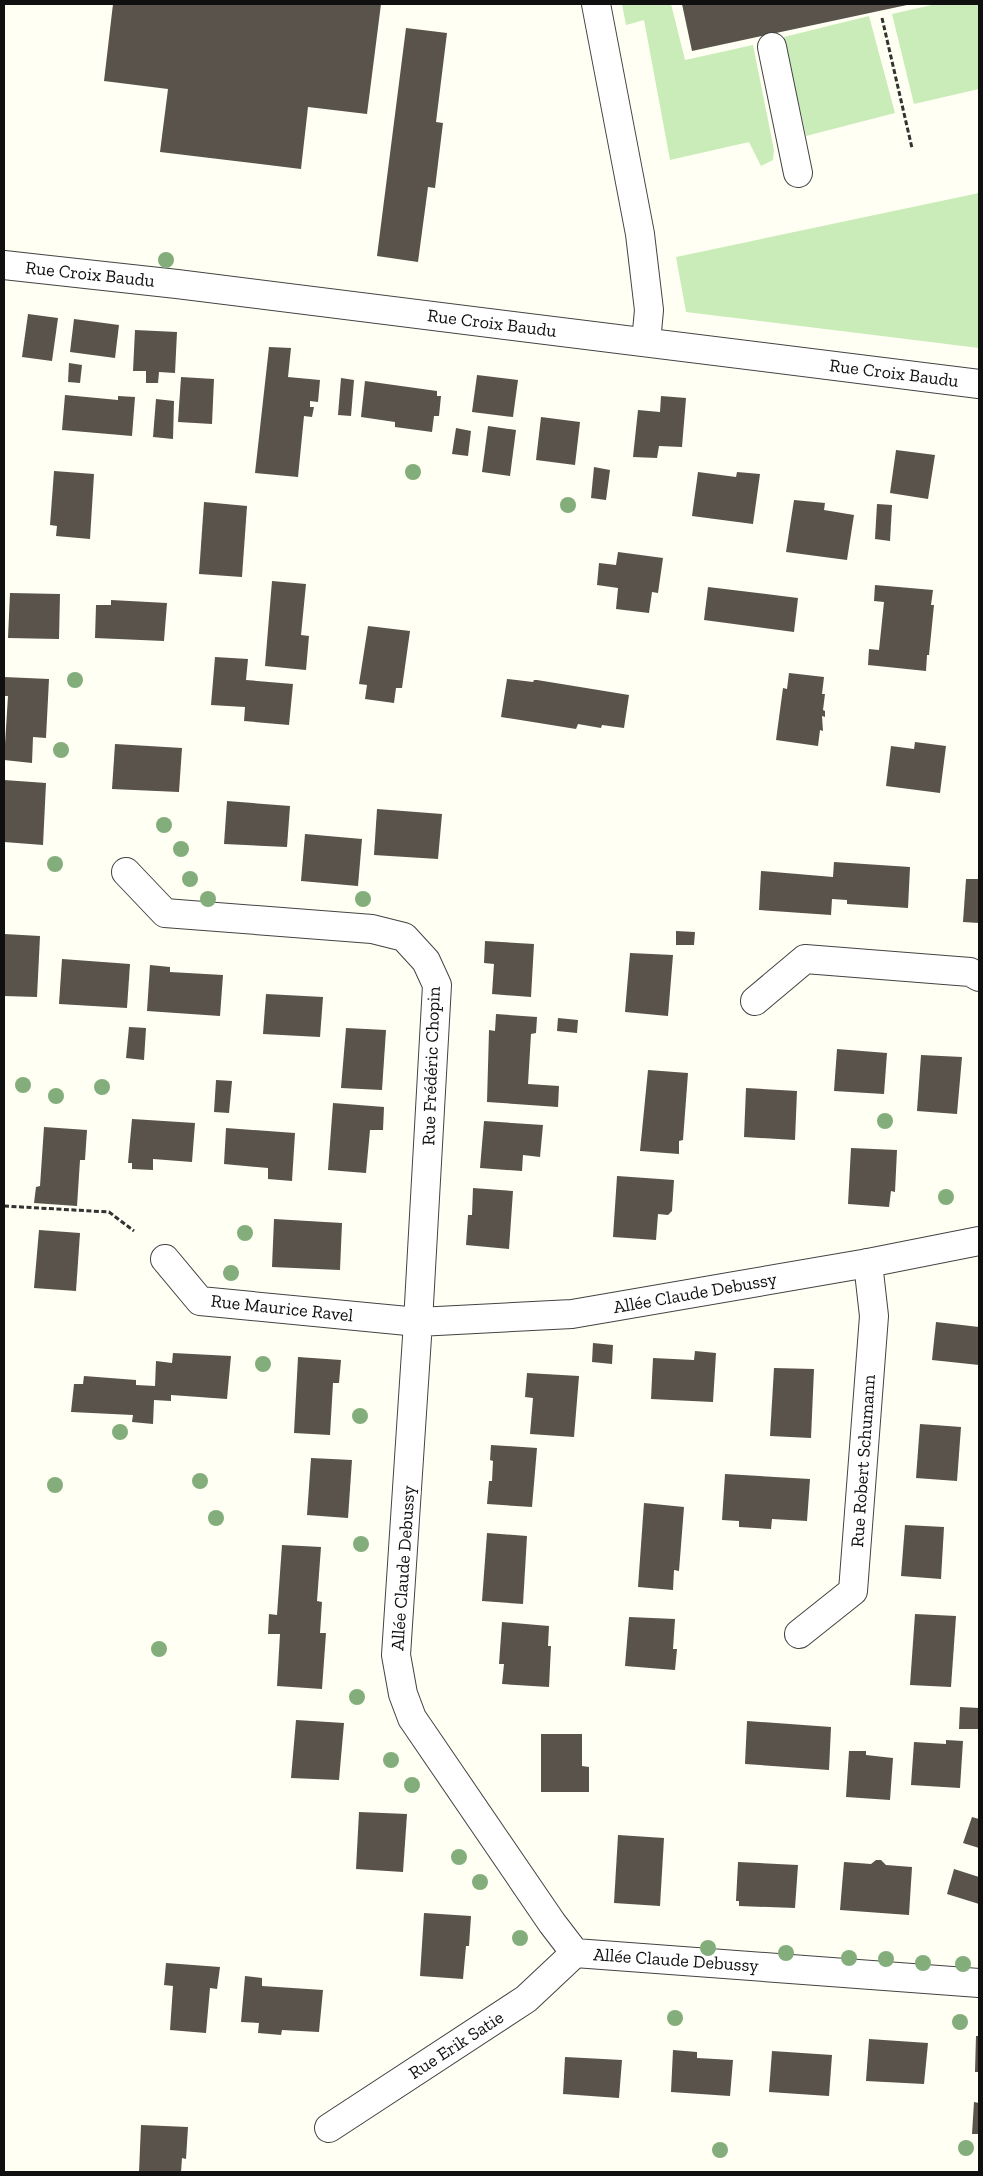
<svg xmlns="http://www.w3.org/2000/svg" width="983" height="2176" font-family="'Zilla Slab',serif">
	<rect width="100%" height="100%" fill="#fffff3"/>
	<g fill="#caecb9">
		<path d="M622,4H671L685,60L753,45L774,150L773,160L761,166L749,142L670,160L644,20L626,25Z"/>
		<path d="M936,4H979V89L914,104L892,14Z"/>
		<path d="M869,16L895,113L806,136L784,37Z"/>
		<path d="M979,193V348L686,312L676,257Z"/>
	</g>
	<g fill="#59534b">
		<path d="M113,4H381L367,114L308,107L301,169L160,152L168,89L104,81Z"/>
		<path d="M682,4H907V5L692,51Z"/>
		<path d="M406,28L447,33L436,122L443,123L435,188L428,187L418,262L377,256Z"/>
		<path d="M28,314L58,318L52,361L22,357Z"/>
		<path d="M74,319L119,325L115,358L70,352Z"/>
		<path d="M135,330L177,332L175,373L159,372L158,383H146V371H133Z"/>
		<path d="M269,347L291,348L288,377L320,380L318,402L310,401V407H314L312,417L304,416L298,477L255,473Z"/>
		<path d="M69,363L82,365L80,383L68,382Z"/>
		<path d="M477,375L518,380L513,417L472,412Z"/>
		<path d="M181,377L214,379L212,424L178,422Z"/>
		<path d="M341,378L354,380L351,416L338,415Z"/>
		<path d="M365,381L437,391V396H441L439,416H434L432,432L395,427V422L361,417Z"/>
		<path d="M65,395L118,400V396L135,397L132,436L62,430Z"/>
		<path d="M661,396L686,398L682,447L659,446L657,458L633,457L638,410L660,412Z"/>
		<path d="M156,399L174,401L173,439L153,437Z"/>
		<path d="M541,417L580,422L575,465L536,460Z"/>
		<path d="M488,426L516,430L510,476L482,472Z"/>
		<path d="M456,428L471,431L468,456L452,454Z"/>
		<path d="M896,450L935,455L928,499L890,493Z"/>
		<path d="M594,467L610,470L606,500L591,498Z"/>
		<path d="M54,471L94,474L90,539L56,536L57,526L50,525Z"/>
		<path d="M698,472L736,477L737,472L760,474L753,524L692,516Z"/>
		<path d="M794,500L825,503L824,510L854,515L847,560L786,552Z"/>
		<path d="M204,502L247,506L242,577L199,574Z"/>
		<path d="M877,504L892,505L890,541L875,539Z"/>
		<path d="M618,552L663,558L658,593L652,592L649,613L616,609L618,588L597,585L599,563L616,565Z"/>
		<path d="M272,581L306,584L301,635L309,636L306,670L265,666Z"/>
		<path d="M875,585L933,590L931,605H934L929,655H927L926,671L868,665L869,649L879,650L884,602L874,601Z"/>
		<path d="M708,587L798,598L794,632L704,620Z"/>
		<path d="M10,593L60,594L59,639L8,638Z"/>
		<path d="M111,600L167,603L164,641L95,638L96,605H111Z"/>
		<path d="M368,626L410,631L402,688H396L394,703L365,699L367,685L359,684Z"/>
		<path d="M215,657L248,659L246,680L293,684L289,725L244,721L245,707L211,705Z"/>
		<path d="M789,673L824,677L822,694H825L823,710L825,711V717L822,716L823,731L820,730L818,746L776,740L783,688L787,689Z"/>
		<path d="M4,677L49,679L46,738L33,737L32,763L4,760L8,696H4Z"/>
		<path d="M507,679L533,682L534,680H537L629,695L624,728L602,725L601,728L578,724L576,729L501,717Z"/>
		<path d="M915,742L946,746L940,793L886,786L891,746L914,749Z"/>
		<path d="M115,744L182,748L179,792L112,789Z"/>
		<path d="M4,780L46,783L43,845L4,842Z"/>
		<path d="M227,801L290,806L287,847L224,844Z"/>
		<path d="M377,809L442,814L438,859L374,855Z"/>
		<path d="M305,834L362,839L358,886L301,881Z"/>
		<path d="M834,862L910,867L908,908L847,904V900L832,899L831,915L759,910L761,871L833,877Z"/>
		<path d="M966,879H979V923L963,922Z"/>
		<path d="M676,931L695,932L694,945H676Z"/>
		<path d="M4,934L40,936L37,997L4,996Z"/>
		<path d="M485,941L534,944L531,997L492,994L494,964L484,963Z"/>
		<path d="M630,953L673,955L668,1016L625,1012Z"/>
		<path d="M62,959L130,964L127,1008L59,1004Z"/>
		<path d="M150,965L170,967V972L223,975L220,1016L147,1011Z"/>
		<path d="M266,994L323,997L320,1037L263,1034Z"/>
		<path d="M496,1014L537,1017L536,1033L531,1034L528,1084L559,1086L558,1107L487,1102L489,1030L495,1031Z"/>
		<path d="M558,1018L578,1020L577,1033L557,1031Z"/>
		<path d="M129,1027L146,1028L144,1060L126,1058Z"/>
		<path d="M346,1028L386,1030L382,1090L341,1088Z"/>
		<path d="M837,1049L887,1053L884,1094L834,1091Z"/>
		<path d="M921,1055L962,1057L957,1114L917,1111Z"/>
		<path d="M648,1070L688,1073L683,1140L679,1141V1154L640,1151Z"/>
		<path d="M216,1080L232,1081L229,1113L214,1112Z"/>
		<path d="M746,1088L797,1091L795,1140L744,1137Z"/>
		<path d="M333,1103L384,1107L383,1130H370L366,1173L328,1170Z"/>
		<path d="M132,1119L195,1123L192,1162L153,1159V1170L132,1169V1163H128Z"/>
		<path d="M484,1121L543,1125L540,1157L523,1155L522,1171L480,1168Z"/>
		<path d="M44,1127L87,1130L85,1160H80L77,1206L34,1203L36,1187L40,1186Z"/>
		<path d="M226,1128L295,1133L292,1181L268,1179V1168L224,1164Z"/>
		<path d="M851,1148L897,1150L895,1192L891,1191L889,1207L848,1204Z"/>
		<path d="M617,1176L674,1180L672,1211L668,1215L658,1214L656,1240L613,1237Z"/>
		<path d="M473,1188L513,1191L509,1249L466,1245L468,1215H472Z"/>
		<path d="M274,1219L342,1223L340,1270L272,1267Z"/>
		<path d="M39,1230L80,1233L76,1291L34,1288Z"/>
		<path d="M936,1322L979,1327V1365L932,1360Z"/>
		<path d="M593,1343L613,1345L612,1364L592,1362Z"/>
		<path d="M695,1351L716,1353L713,1402L651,1399L653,1358L694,1360Z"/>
		<path d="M173,1353L231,1356L227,1399L171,1395V1401L154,1400L153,1424L132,1422L133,1415L71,1412L74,1384H83L84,1376L136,1380V1385L155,1386L156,1361L172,1363Z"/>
		<path d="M298,1357L341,1360L339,1383H333L330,1435L294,1433Z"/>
		<path d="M774,1368L814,1369L811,1438L770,1436Z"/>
		<path d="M527,1373L579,1376L574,1437L530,1434L533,1398L525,1397Z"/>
		<path d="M920,1424L961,1427L957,1481L916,1478Z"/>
		<path d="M491,1445L537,1448L532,1507L487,1504L489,1481H492L493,1461L490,1460Z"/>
		<path d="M311,1458L352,1460L348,1518L307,1515Z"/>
		<path d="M725,1474L810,1479L807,1521L772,1519L771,1529L739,1527V1521L722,1520Z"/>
		<path d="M644,1503L684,1507L679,1571L674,1570L673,1590L638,1587Z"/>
		<path d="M905,1525L944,1527L941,1579L901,1576Z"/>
		<path d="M487,1533L527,1536L523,1604L482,1601Z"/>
		<path d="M282,1545L321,1547L317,1601L322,1602L320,1633H326L322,1689L277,1686L280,1634H268L269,1614L277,1615Z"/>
		<path d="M915,1614L956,1616L951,1687L910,1685Z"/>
		<path d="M629,1617L675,1619L673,1649H677L675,1670L625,1666Z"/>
		<path d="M502,1622L549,1626L548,1646H551L549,1687L502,1684L504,1664H499Z"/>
		<path d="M960,1707L979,1708V1729H959Z"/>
		<path d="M296,1720L344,1723L339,1780L291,1778Z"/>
		<path d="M747,1721L831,1727L829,1770L745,1764Z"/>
		<path d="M541,1734H582V1766L589,1767V1792H541Z"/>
		<path d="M946,1740L963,1741L960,1788L911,1785L914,1742L946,1744Z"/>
		<path d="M849,1751H866V1755L893,1758L890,1800L846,1797Z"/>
		<path d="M359,1812L407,1814L403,1872L356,1869Z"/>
		<path d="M972,1817L979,1819V1848L963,1843Z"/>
		<path d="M618,1835L664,1838L660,1906L614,1903Z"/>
		<path d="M876,1860H881L886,1865L912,1867L909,1915L840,1910L844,1862L871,1864Z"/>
		<path d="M738,1862L798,1865L795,1908L739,1906V1901H736Z"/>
		<path d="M954,1869L979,1877V1904L947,1894Z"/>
		<path d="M424,1913L471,1916L469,1946H466L463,1979L420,1976Z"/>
		<path d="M166,1963L220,1967L217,1989L210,1988L206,2033L170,2030L173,1986L164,1985Z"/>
		<path d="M245,1976L262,1978V1986L323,1990L319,2032L282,2030L281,2035L258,2033L259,2023L241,2022Z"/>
		<path d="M976,2036H979V2072H975Z"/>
		<path d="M869,2039L928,2043L924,2084L866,2081Z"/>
		<path d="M673,2050L697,2052V2058L733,2060L730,2096L671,2092Z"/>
		<path d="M772,2051L832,2055L829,2096L769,2092Z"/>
		<path d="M565,2057L622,2060L619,2098L563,2094Z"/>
		<path d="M974,2102L979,2103V2134H972Z"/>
		<path d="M141,2125L188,2127L186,2159L182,2158L181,2172H139Z"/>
	</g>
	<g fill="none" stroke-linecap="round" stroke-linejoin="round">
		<g stroke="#434343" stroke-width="30">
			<g id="minor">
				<path d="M596,4L640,234L649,310L646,342"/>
				<path d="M772,47L798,173"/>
				<path d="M4,265L177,284L979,384"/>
				<path d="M126,872L165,913L372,929L404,937L426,961L437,985L418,1322L200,1301L165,1259"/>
				<path d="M755,1001L805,959L970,972L979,977"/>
				<path d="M979,1241L868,1263L572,1314L418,1322L396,1655L403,1694L412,1718L552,1923L575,1953L979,1983"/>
				<path d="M799,1634L853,1591L874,1316L868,1263"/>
				<path d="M329,2128L526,1999L575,1953"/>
			</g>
		</g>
		<g stroke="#323232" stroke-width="3" stroke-dasharray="5 2.5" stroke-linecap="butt">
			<path d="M882,18L912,148"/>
			<path d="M4,1206L109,1212L134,1231"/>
		</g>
		<use href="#minor" stroke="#fff" stroke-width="28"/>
	</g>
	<g fill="#83ae7c">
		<circle cx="166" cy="260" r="8"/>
		<circle cx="413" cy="472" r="8"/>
		<circle cx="568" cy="505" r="8"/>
		<circle cx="75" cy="680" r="8"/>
		<circle cx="61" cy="750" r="8"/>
		<circle cx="164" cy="825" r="8"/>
		<circle cx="181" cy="849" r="8"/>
		<circle cx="55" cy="864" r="8"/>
		<circle cx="190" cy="879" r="8"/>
		<circle cx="208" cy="899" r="8"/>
		<circle cx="363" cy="899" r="8"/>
		<circle cx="23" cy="1085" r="8"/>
		<circle cx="102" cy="1087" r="8"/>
		<circle cx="56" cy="1096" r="8"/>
		<circle cx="885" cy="1121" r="8"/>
		<circle cx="946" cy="1197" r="8"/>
		<circle cx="245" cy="1233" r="8"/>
		<circle cx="231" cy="1273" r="8"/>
		<circle cx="263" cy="1364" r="8"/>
		<circle cx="360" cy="1416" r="8"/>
		<circle cx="120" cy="1432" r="8"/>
		<circle cx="200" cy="1481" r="8"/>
		<circle cx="55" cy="1485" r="8"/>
		<circle cx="216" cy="1518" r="8"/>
		<circle cx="361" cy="1544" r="8"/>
		<circle cx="159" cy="1649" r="8"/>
		<circle cx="357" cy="1697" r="8"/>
		<circle cx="391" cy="1760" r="8"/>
		<circle cx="412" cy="1785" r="8"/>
		<circle cx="459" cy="1857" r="8"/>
		<circle cx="480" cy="1882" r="8"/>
		<circle cx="520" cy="1938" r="8"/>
		<circle cx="708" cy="1948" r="8"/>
		<circle cx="786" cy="1953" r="8"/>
		<circle cx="849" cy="1958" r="8"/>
		<circle cx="886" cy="1959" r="8"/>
		<circle cx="923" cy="1963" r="8"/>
		<circle cx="963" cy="1964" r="8"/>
		<circle cx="675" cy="2018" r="8"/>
		<circle cx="960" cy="2022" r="8"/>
		<circle cx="966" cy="2148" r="8"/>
		<circle cx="720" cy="2150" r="8"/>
	</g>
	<g text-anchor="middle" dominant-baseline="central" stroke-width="5" stroke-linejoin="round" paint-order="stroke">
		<g font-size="18" fill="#101010" stroke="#fff">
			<text transform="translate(90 274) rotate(6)">Rue Croix Baudu</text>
			<text transform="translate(492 323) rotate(7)">Rue Croix Baudu</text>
			<text transform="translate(894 373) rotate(7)">Rue Croix Baudu</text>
			<text transform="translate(431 1066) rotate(-88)">Rue Frédéric Chopin</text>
			<text transform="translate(695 1293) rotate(-10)">Allée Claude Debussy</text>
			<text transform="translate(282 1308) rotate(6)">Rue Maurice Ravel</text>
			<text transform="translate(863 1461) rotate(-86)">Rue Robert Schumann</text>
			<text transform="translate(403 1568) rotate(-86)">Allée Claude Debussy</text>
			<text transform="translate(676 1960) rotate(4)">Allée Claude Debussy</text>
			<text transform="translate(456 2045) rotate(-33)">Rue Erik Satie</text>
		</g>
	</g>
	<rect width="983" height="2176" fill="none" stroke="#101010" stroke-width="10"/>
</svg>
